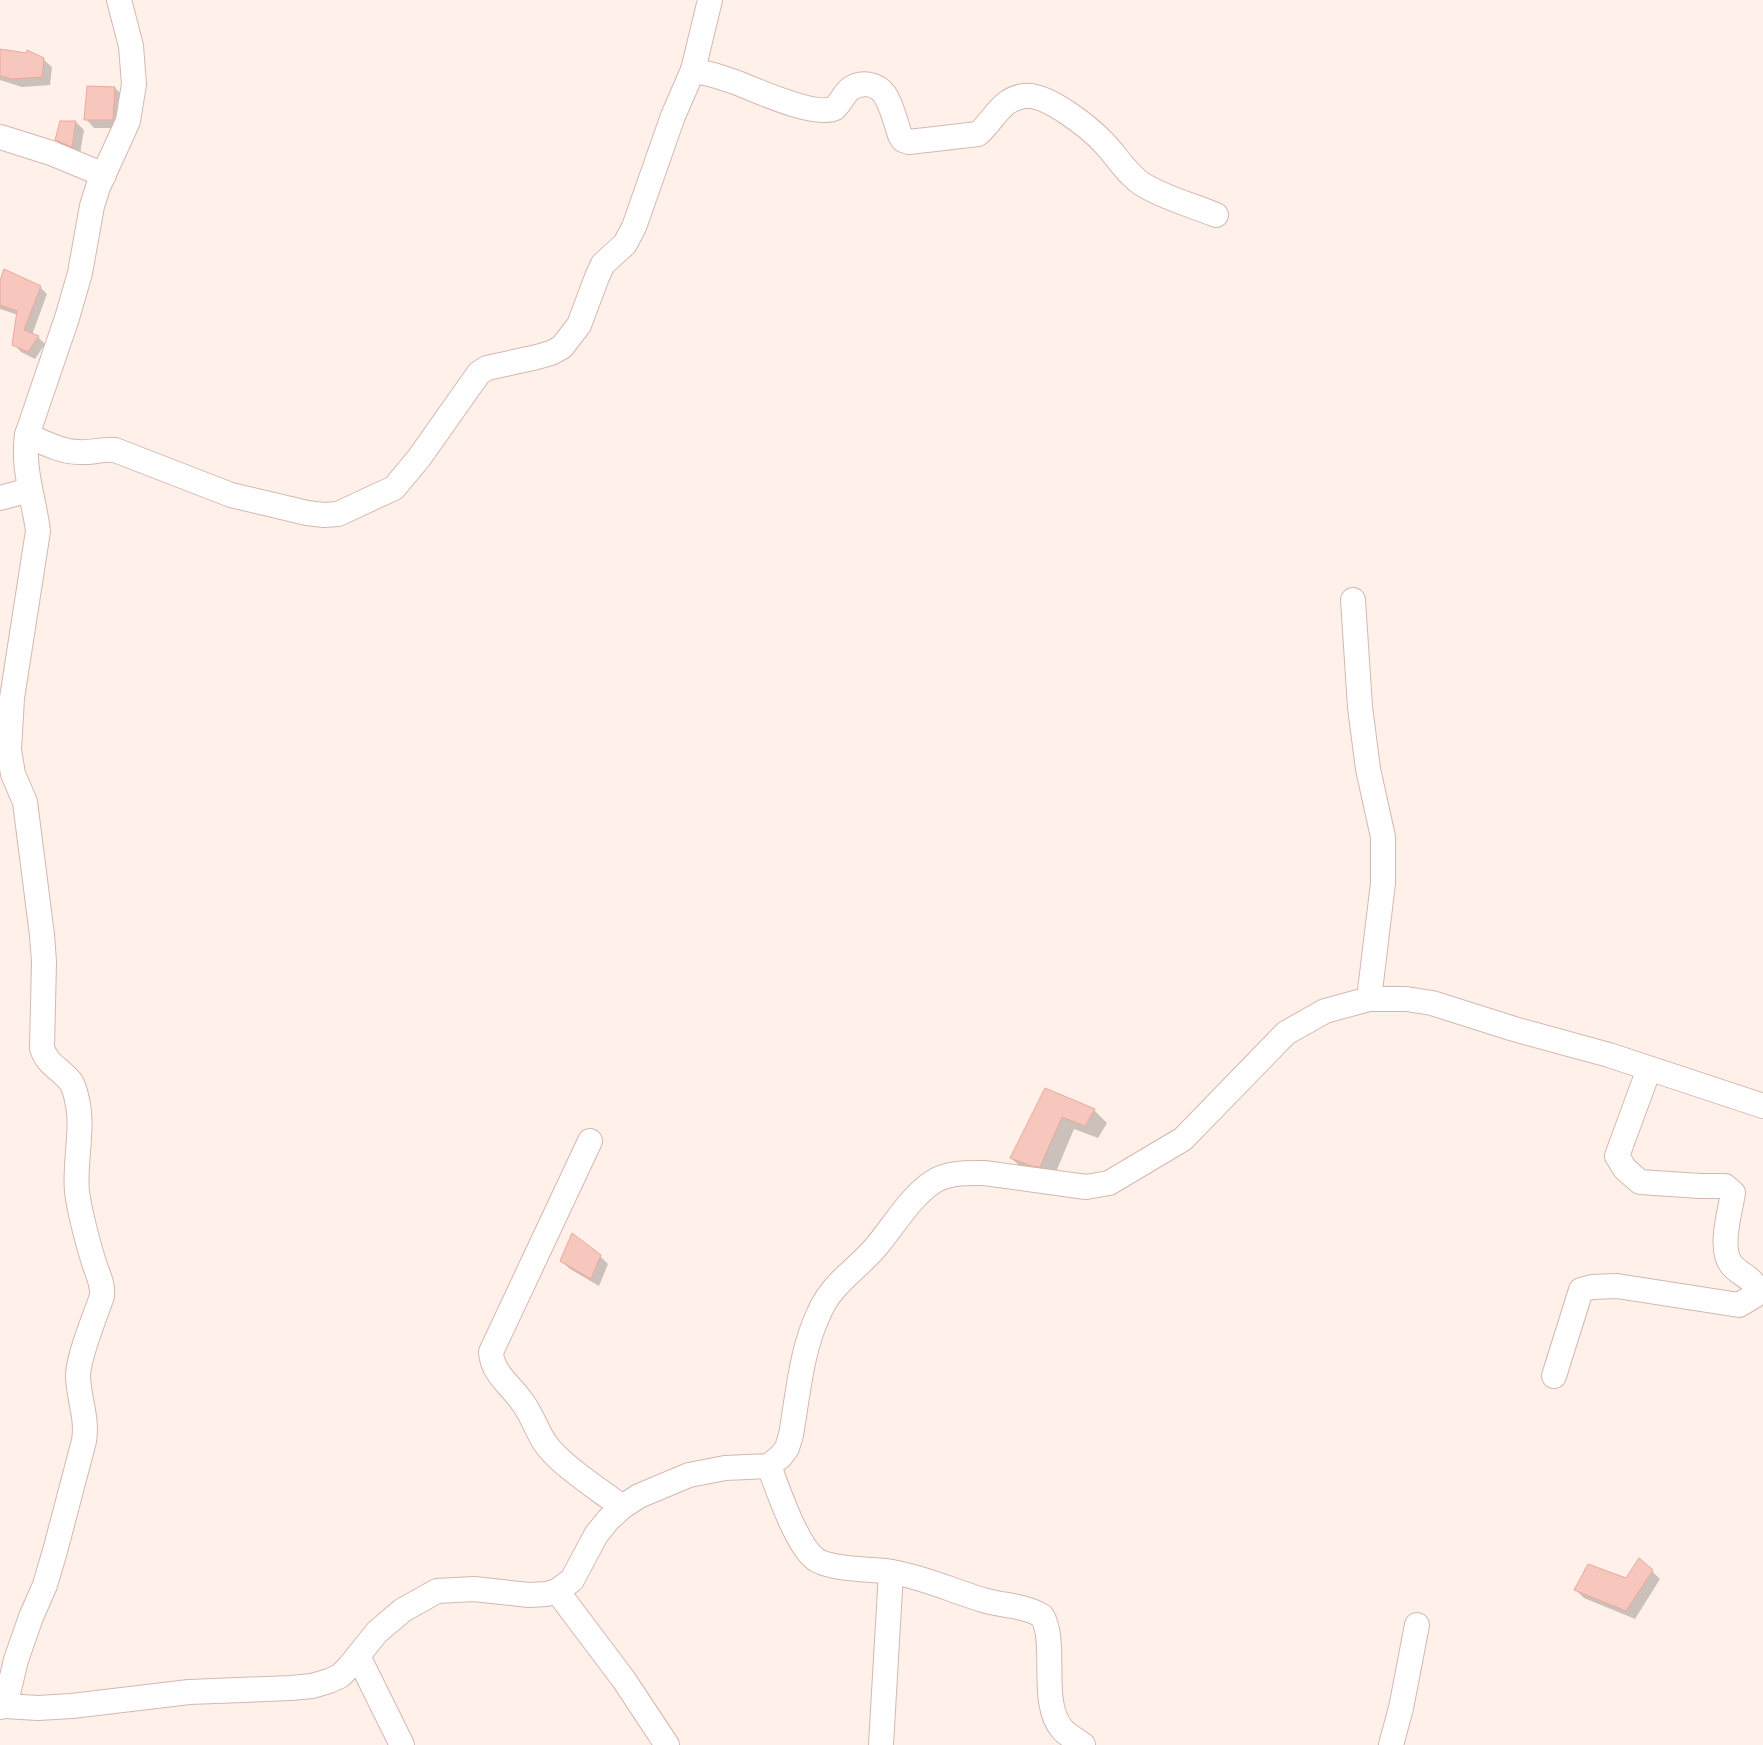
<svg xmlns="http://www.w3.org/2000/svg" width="1763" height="1745" font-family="'Varela Round',sans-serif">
	<rect width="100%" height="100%" fill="#fff1e9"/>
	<g fill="#0003">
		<path d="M0,50L43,59L52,67L50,85L22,87L0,80Z"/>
		<path d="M115,88L123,96L121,128H94L86,119Z"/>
		<path d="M61,122H76L84,130L80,154L64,148L56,139Z"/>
		<path d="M0,284L40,287L47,294L32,335L38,337L45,344L35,359L21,352L14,344L18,315L0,309Z"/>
		<path d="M1046,1089L1094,1110L1107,1123L1098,1138L1074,1129L1053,1179L1024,1170L1011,1158Z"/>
		<path d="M600,1256L608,1264L599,1286L570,1269L561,1261Z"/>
		<path d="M1652,1571L1660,1579L1635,1619L1584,1598L1575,1589L1627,1579Z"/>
	</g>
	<g fill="#f7c7bd" stroke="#eca89b">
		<path d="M0,49L27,53V50L44,58L42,77L12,79L0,76Z"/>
		<path d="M87,86L115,87L113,120H84Z"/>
		<path d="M60,121H76L72,147L55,140Z"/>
		<path d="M4,269L41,286L24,330L39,336L28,352L12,345L17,311L0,305V281Z"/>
		<path d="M1045,1088L1095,1109L1085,1126L1062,1117L1040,1167L1031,1166L1010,1158Z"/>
		<path d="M572,1233L601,1255L591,1279L560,1261Z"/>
		<path d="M1639,1558L1653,1570L1626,1611L1574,1590L1588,1564L1626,1578Z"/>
	</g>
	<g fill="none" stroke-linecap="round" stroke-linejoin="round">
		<g stroke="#d5b7af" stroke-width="26">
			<g id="minor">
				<path d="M693,70C707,73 721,77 735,82C756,90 815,118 835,108C841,102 844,94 850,89C861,81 877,83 885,95C892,106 896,123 900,135L903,140L909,142L978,134C994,120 1001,99 1024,96C1047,93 1090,128 1105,144C1117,157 1127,174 1142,184C1164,198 1192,205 1216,215"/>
				<path d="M0,137L51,153L104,175"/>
				<path d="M27,435C43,442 61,452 79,452C91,453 102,449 115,450L231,495L307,513L324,515L338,514L394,488L419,458L479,373L487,368L537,357L551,353L562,347L579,325L597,277L603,264L625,244L634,227L673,116L693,70L710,0"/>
				<path d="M0,498L30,490"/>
				<path d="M1353,600L1360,707L1368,769L1383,837V883L1369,999"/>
				<path d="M590,1141L491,1352C492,1374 512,1386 523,1403C532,1415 537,1431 545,1443C560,1465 600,1490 622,1507"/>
				<path d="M1554,1376L1581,1290L1592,1287L1617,1286L1739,1305L1754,1296L1756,1287C1749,1275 1738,1274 1731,1264C1719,1248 1730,1212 1733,1193L1725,1186H1700L1640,1182L1625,1169L1617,1156L1649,1069"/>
				<path d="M769,1466C778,1490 796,1543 814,1558C827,1570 873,1569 892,1572C923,1577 953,1591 983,1600C1003,1606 1024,1605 1042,1616C1058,1642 1039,1703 1062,1729C1067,1735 1077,1740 1083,1745"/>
				<path d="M557,1591L624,1680L667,1745"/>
				<path d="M358,1656L402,1745"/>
				<path d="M5,1706L38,1708L72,1706L189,1692L291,1688L312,1686L329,1681L340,1676L349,1667L377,1632L403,1610L437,1591L474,1589L529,1595L547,1594L557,1591L572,1580L596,1535L608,1520L622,1507L639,1496L689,1475L725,1468L769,1466L781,1456L787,1448L791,1435C798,1395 801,1351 819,1313C832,1283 855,1271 875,1248C894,1226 909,1198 933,1182C947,1172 968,1173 984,1173L1086,1187L1109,1183L1183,1139L1286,1033L1325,1011L1369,999H1406L1432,1003L1514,1029L1609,1055L1763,1106"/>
				<path d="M0,1707L5,1706L16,1660L31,1617L45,1585L55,1551L84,1441C88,1418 78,1397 78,1375C79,1354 95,1317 102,1296C103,1283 98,1275 94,1263C88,1243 80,1213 77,1192C74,1162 84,1130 77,1100C76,1095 74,1087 71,1082C61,1069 47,1065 42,1048L44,962L42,935L25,802L13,774L9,750L12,698L38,531C34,499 22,468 27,435L67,318L80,273L92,206L98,187L128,121L134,84L131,46L119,0"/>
				<path d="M881,1745L891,1572"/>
				<path d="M1391,1745L1401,1708L1417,1625"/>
			</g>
		</g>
		<use href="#minor" stroke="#fff" stroke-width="24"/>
	</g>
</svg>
